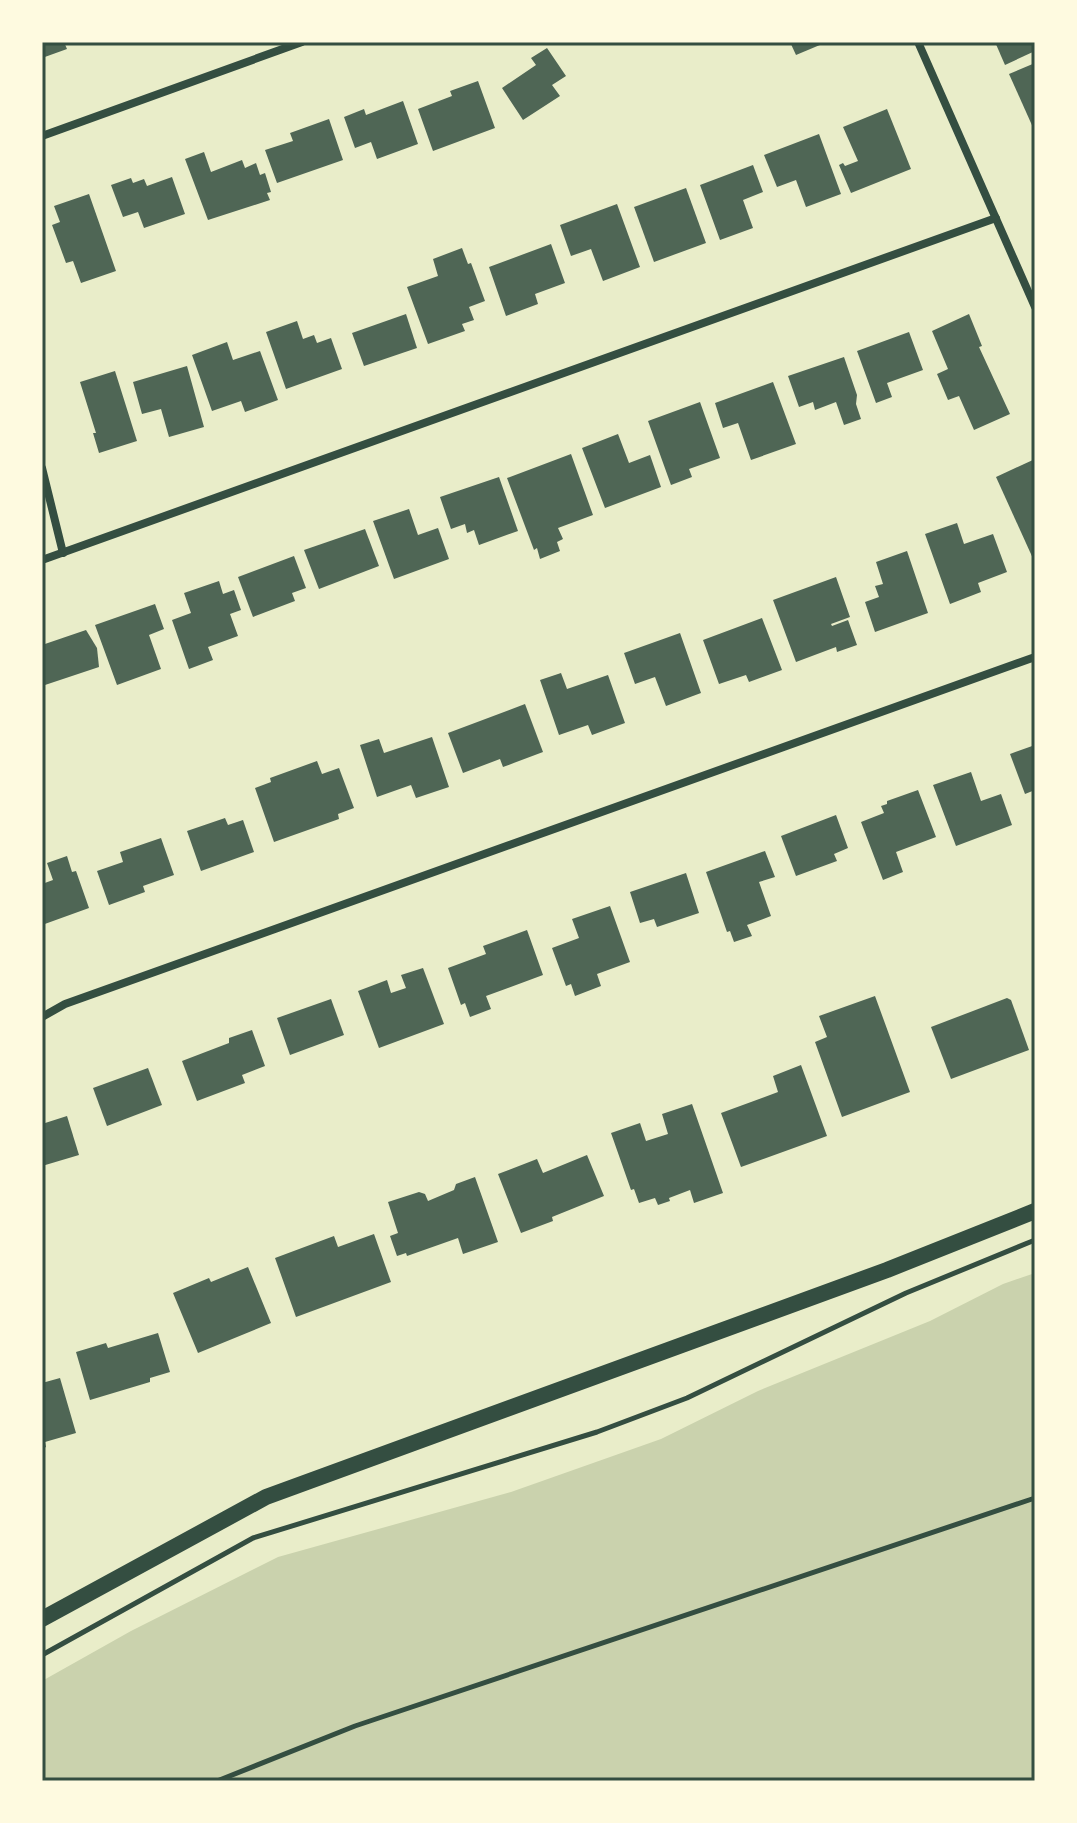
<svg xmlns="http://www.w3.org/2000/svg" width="1077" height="1823" font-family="'Nunito Sans',sans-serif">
	<rect width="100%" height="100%" fill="#e9edc9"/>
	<path fill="#cad2ad" d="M1035,1273V1781H42V1681L131,1631L278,1557L511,1492L661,1439L758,1391L930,1321L1003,1284Z"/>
	<g fill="#4f6655">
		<path d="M42,42H64L67,49L42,58Z"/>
		<path d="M790,42H827L796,55Z"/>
		<path d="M995,42H1035V51L1005,65Z"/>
		<path d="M547,48L566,76L552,85L560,96L523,120L502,88L536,65L531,58Z"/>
		<path d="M1035,63V132L1009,74Z"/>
		<path d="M478,81L495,128L433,151L418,109L452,96L450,91Z"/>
		<path d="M403,101L418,144L377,159L371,142L355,148L344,117L364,109L366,115Z"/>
		<path d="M887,109L911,169L851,193L839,165L843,163L845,166L858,161L843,127Z"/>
		<path d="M329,119L343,160L277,183L265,150L293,141L290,133Z"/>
		<path d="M819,134L841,194L806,207L796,180L777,187L764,155Z"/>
		<path d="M204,152L211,172L242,160L245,168L256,163L260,175L265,173L271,192L267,193L270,200L208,220L185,159Z"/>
		<path d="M753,165L763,192L743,200L753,228L720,240L700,185Z"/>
		<path d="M172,177L185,214L144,228L138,212L123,217L111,185L131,178L133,183L144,179L147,186Z"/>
		<path d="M686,188L706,243L654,262L634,207Z"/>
		<path d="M89,194L116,271L81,283L73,261L66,263L52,225L60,222L54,206Z"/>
		<path d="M617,204L640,267L603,281L591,249L571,256L560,225Z"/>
		<path d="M551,244L565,283L535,294L538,304L506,316L489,267Z"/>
		<path d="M462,248L468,264L471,263L485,301L469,307L474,320L462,324L465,331L428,344L407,287L438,276L433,259Z"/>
		<path d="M406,314L417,348L364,366L352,333Z"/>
		<path d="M969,314L982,346L979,347L1010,414L974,430L959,396L948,400L937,374L948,369L932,331Z"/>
		<path d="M297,321L303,339L314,335L317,343L331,338L342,369L286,389L266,332Z"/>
		<path d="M909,332L923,370L887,383L892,397L876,403L857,351Z"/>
		<path d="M227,342L233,360L260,351L278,400L245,412L241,401L212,411L192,355Z"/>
		<path d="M844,357L857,395L856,404L861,419L844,425L836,402L815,410L813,402L799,407L788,376Z"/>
		<path d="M187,366L204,427L169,437L161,409L142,414L133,382Z"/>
		<path d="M115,371L137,441L99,453L93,433H96L80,382Z"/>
		<path d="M773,382L796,444L751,460L738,423L723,428L715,403Z"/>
		<path d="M700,402L720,458L689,469L692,477L671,485L648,421Z"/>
		<path d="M618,434L629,463L650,455L661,487L605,508L582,448Z"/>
		<path d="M571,454L593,515L558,528L563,539L557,542L560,551L540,559L537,548L534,550L507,478Z"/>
		<path d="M1035,459V563L996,477Z"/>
		<path d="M499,477L518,531L479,545L474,530L467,533L465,524L451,529L440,497Z"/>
		<path d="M409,509L418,535L438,528L449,559L394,579L373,521Z"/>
		<path d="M957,523L964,544L993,534L1007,572L978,583L981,592L950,604L925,534Z"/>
		<path d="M365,529L379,566L319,589L304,550Z"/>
		<path d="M907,551L928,613L875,632L865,602L879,597L875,586L883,584L876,562Z"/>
		<path d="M294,556L306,588L292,593L295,601L253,617L238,577Z"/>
		<path d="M836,577L850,617L831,624L832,626L848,620L857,645L837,652L836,647L796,662L773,600Z"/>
		<path d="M219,581L223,594L234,590L241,610L230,614L238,636L208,647L213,660L189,669L172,620L191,613L184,593Z"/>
		<path d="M155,604L164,629L149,635L161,669L117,685L95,625Z"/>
		<path d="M762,618L782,670L749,682L746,675L719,684L703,640Z"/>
		<path d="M86,630L97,648L99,667L42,686V645Z"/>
		<path d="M680,633L701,693L666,706L655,677L635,684L624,653Z"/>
		<path d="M561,673L567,689L608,675L625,723L592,735L588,725L559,735L540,680Z"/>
		<path d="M525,704L543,752L503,767L500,759L463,773L448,733Z"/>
		<path d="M432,737L449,787L416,798L411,785L377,797L360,745L379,739L384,753Z"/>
		<path d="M1035,745V790L1025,794L1010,754Z"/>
		<path d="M317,761L322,774L339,768L354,808L338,814L339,819L274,842L255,788L271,782L270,778Z"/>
		<path d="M971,772L981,801L1001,794L1012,825L956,846L933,785Z"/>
		<path d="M918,790L936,837L896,852L903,872L883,880L861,822L884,813L881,806L887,804V801Z"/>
		<path d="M836,815L848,848L834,854L837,861L796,876L781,836Z"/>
		<path d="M225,818L228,825L243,820L254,852L201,871L187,831Z"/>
		<path d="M161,838L174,875L143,886L145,892L109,905L97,871L123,862L120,852Z"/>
		<path d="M765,851L775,877L759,882L771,916L747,925L752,936L734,942L730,931L727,932L706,872Z"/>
		<path d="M67,856L72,872L76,871L89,908L42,925V884L53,880L47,863Z"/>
		<path d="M686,873L699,913L657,927L654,919L640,923L630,892Z"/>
		<path d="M610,906L630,962L597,974L601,986L575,996L571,984L566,986L552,948L579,938L572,919Z"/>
		<path d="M527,930L543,975L486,996L491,1009L470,1017L465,1003L461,1005L448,968L486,954L483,946Z"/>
		<path d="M423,968L444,1024L379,1048L358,991L387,980L391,993L406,988L401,975Z"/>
		<path d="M875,996L910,1092L842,1117L815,1042L827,1037L819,1016Z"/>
		<path d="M1007,998L1011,1000L1029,1050L951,1079L931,1027Z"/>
		<path d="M331,999L344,1035L290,1055L277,1018Z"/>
		<path d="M252,1030L265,1066L242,1075L245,1083L197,1101L182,1061L229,1043V1038Z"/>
		<path d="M801,1065L827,1136L741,1167L721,1113L778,1092L773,1076Z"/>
		<path d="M148,1068L162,1105L107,1126L93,1088Z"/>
		<path d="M692,1104L723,1193L694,1203L690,1190L669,1198L670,1201L658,1205L655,1198L639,1203L634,1189L631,1190L611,1133L640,1123L646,1141L668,1134L662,1114Z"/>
		<path d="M67,1116L79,1155L42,1166V1124Z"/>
		<path d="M587,1155L604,1196L552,1217L553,1221L521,1233L498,1174L537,1159L543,1173Z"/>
		<path d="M475,1177L498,1242L463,1254L458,1238L407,1256L406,1253L397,1256L390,1236L398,1233L388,1202L419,1192L425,1194L428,1201L454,1190L456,1184Z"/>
		<path d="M374,1234L391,1282L296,1317L275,1258L334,1236L338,1247Z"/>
		<path d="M248,1267L271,1323L198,1353L173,1293L209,1278L211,1282Z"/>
		<path d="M158,1333L170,1372L150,1378V1382L90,1400L76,1352L106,1343L108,1348Z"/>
		<path d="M60,1378L76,1433L45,1442L46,1447L42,1449V1383Z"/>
	</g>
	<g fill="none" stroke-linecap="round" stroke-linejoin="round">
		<g stroke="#344e41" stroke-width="5">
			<path d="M42,1655L253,1538L597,1432L687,1398L906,1293L1035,1240"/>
			<path d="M217,1781L355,1726L1035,1498"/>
		</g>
		<g stroke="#344e41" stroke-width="8">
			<path d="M918,42L1035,307"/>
			<path d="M42,136L302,42"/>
			<path d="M42,468L63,553"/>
			<path d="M42,560L996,218"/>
			<path d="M42,1017L65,1004L1035,657"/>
		</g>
		<path stroke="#344e41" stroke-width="16" d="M42,1619L266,1497L887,1270L1035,1211"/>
	</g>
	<rect width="1077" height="1823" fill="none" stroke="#fefae0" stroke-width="88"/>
	<rect x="44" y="44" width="989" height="1735" fill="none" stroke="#344e41" stroke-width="3"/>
</svg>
